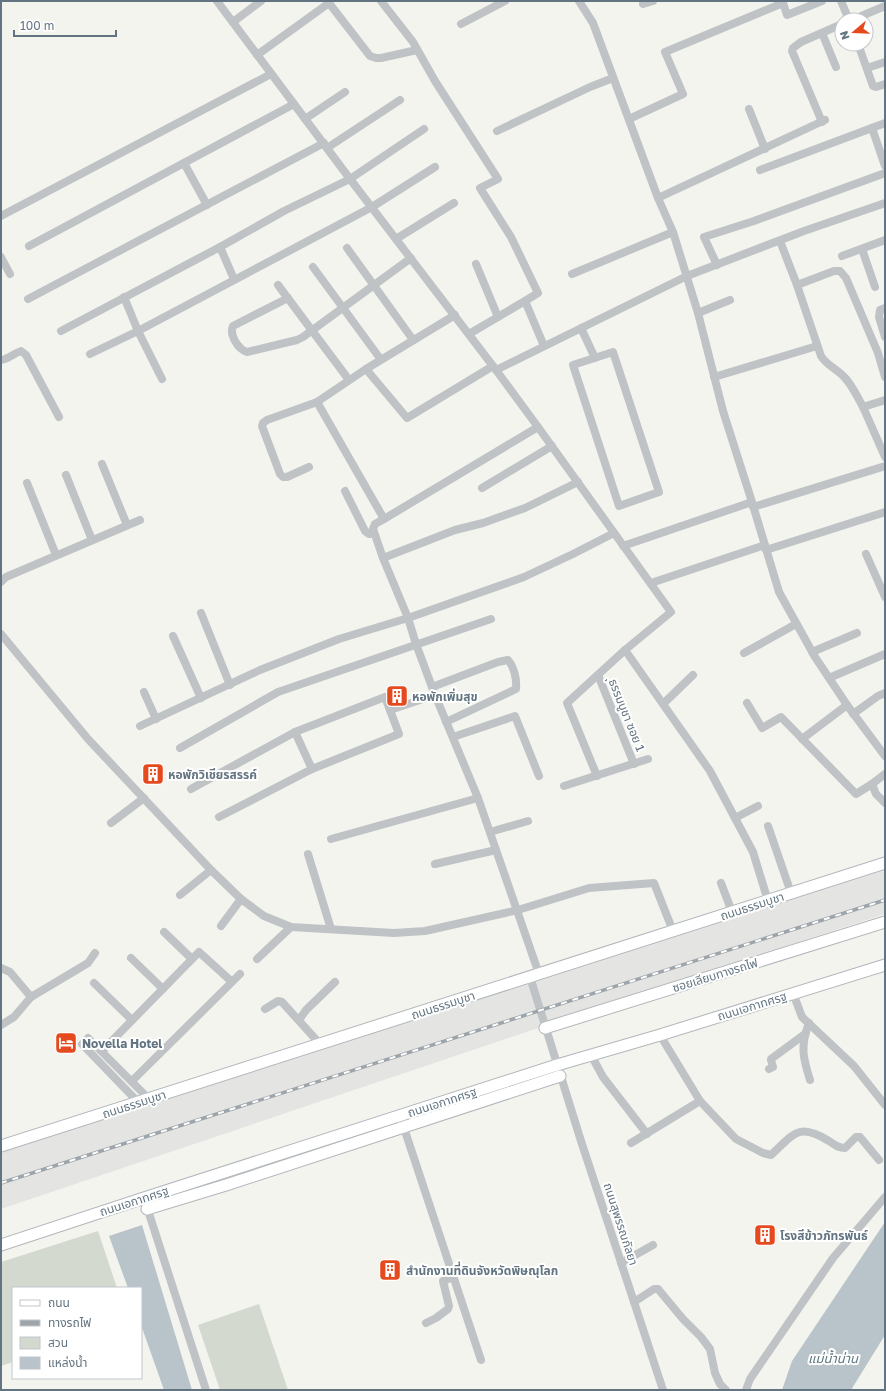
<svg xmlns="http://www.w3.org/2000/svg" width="886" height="1391" font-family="'Golos Text','Noto Sans Thai',sans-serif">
	<rect width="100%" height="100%" fill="#f4f4ef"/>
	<path fill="#e4e5e3" d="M885,868V914L696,975L1,1209V1150Z"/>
	<g fill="#d3d9cf">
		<path d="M98,1231L117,1288H13V1362L1,1366V1262Z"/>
		<path d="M259,1304L288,1390H220L198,1325Z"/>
	</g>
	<g fill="#b8c4ca">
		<path d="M885,1222V1335L851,1390H782L792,1361Z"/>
		<path d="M142,1225L192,1390H164L141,1325V1288H128L109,1236Z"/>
	</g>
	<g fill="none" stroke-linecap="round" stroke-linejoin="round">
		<g stroke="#b1b7bb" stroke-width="13">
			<g id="secondary">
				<path d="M545,1028L885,922"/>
				<path d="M1,1146L885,863"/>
				<path d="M147,1209L226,1185L560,1076"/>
				<path d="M1,1245L144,1198L557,1065L660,1035L885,965"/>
			</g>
		</g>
		<g stroke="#bfc3c6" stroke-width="8">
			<path d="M217,1L350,179L496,370"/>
			<path d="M381,1L413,42L435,81L498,179L480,188L511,237L538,293L525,301L544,346"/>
			<path d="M579,1L593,23L658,198L673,232L698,313L723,411L752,502L779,592L815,657L847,705L885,756"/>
			<path d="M841,1L849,20"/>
			<path d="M643,4L653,1"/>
			<path d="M852,20L885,6"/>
			<path d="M233,22L261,1"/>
			<path d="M461,24L505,1"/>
			<path d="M822,33L836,67"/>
			<path d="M858,44L873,86L876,87L885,84"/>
			<path d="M257,55L329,3L370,56L376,58H381L417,50"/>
			<path d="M867,68L885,62"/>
			<path d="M749,109L765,149"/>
			<path d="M305,119L345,92"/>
			<path d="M629,119L683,94L665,52L783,3L787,15L822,1"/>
			<path d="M822,122L792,51L793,48L801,42L842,24"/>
			<path d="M872,128L885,166"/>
			<path d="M497,131L590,87L613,78"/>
			<path d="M327,148L400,100"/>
			<path d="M184,163L207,205"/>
			<path d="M760,170L885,123"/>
			<path d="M658,198L825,120"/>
			<path d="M1,216L271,74"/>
			<path d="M396,239L454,203"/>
			<path d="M780,241L797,285L821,356C827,366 839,370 846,379C853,387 858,398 863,407"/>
			<path d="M29,246L294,104"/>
			<path d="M220,247L234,279"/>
			<path d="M347,248L411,337"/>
			<path d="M862,249L875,287"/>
			<path d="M842,256L885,240"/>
			<path d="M1,257L10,274"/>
			<path d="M476,264L498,317"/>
			<path d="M717,265L704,237L754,221L885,173"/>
			<path d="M313,267L379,357"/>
			<path d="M572,274L673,232"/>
			<path d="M278,285L346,376"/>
			<path d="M797,285L834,271H840L846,278L878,353L885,377"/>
			<path d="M124,297L138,331L162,379"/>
			<path d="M288,298L233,326C229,335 238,349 247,352L297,340L303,337L411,258"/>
			<path d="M28,299L324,143"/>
			<path d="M885,308L880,310L879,317L885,337"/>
			<path d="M698,313L730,300"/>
			<path d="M581,328L595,358"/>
			<path d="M61,331L220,247L284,211L350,179L424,129"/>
			<path d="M469,334L525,301"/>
			<path d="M613,352L659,492L619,506L573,365Z"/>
			<path d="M90,354L138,331L372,207L435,167"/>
			<path d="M1,360C9,359 14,353 21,351L26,355L59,417"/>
			<path d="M366,369L407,418L493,366"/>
			<path d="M714,377L817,346"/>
			<path d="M885,400L863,407L885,457"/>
			<path d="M317,402L384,519"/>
			<path d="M538,427L671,612L625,650L710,771L753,852L768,901"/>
			<path d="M102,464L127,525"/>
			<path d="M309,467L287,477H283L280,474L262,426L263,423L267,420L317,402L366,369L455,315"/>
			<path d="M66,475L92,540"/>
			<path d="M27,483L56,555"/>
			<path d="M482,488L552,446"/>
			<path d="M345,491L365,531L369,534L374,533"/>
			<path d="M753,507L885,466"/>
			<path d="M623,546L752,502"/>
			<path d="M766,550L885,512"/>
			<path d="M866,554L885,597"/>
			<path d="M383,558L455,530L483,523L525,508L578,482"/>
			<path d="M1,582L6,577L140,520"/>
			<path d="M651,583L765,545"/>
			<path d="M201,613L230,685"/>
			<path d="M1,634L88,739L211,870L241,899L264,916L291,927L394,933L425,931L518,910L589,888L654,883L673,931"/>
			<path d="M173,636L201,698"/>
			<path d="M812,652L857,633"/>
			<path d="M744,653L796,624"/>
			<path d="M598,675L634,764"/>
			<path d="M829,678L885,654"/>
			<path d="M432,687L498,662L508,660C514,667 517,679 516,689L446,722"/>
			<path d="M144,692L156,719"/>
			<path d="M747,703L762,728L781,717L856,794L872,784"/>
			<path d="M663,704L693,675"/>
			<path d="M390,710L435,695"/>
			<path d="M853,714L878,696L885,693"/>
			<path d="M140,726L260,670L339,639L408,618L524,577L573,554L614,533"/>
			<path d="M295,732L312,769"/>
			<path d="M453,737L515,716L539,776"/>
			<path d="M802,739L847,705"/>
			<path d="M180,748L278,692L491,619"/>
			<path d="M885,774L872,784L876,794L885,803"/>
			<path d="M597,776L567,703L625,650"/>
			<path d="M564,786L648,759"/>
			<path d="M191,789L295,732L385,697L399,734L312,769L219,817"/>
			<path d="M735,818L758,806"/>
			<path d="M111,823L144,798"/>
			<path d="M768,826L791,893"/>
			<path d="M490,832L528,821"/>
			<path d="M331,839L478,798"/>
			<path d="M308,854L331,929"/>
			<path d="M435,864L496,850"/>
			<path d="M721,883L732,912"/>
			<path d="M180,895L211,870"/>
			<path d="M221,926L241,899"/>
			<path d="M164,932L192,959"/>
			<path d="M131,958L163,989"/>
			<path d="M257,959L291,927"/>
			<path d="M1,968L10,972L31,997L88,963L95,953"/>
			<path d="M539,974L478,798L435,695L416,644L408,618L383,558L373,529L375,524L384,519L538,427L496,370L687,276L804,231L885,203"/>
			<path d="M530,977L581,1141L663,1390"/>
			<path d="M94,983L132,1020"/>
			<path d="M793,993L802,1017L854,1066L885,1105"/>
			<path d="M265,1009L278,1001L282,1002L320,1044"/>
			<path d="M299,1020L306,1010L335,982"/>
			<path d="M809,1023C800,1046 803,1058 810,1080"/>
			<path d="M1,1025L14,1017L31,997"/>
			<path d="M660,1035L700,1101L736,1139L763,1153L771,1155C794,1134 798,1122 829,1141C835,1145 838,1148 845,1148L856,1137H860L879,1160"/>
			<path d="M102,1051L199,952L231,981"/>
			<path d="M591,1055L603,1077L647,1134"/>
			<path d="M769,1069L773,1067L771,1060V1059L805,1034"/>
			<path d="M132,1081L240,974"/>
			<path d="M138,1102L82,1044L88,1038L149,1099"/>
			<path d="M400,1116L481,1360"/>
			<path d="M631,1143L700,1101"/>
			<path d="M144,1198L206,1390"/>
			<path d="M621,1263L653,1245"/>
			<path d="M634,1302L654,1289H658L683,1319L701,1337L710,1349L715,1373L720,1384L726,1390"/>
			<path d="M426,1323L436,1318L448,1309L449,1306L443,1281L453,1277"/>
			<path d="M746,1390L750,1379L833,1258L885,1197"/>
		</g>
		<use href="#secondary" stroke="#fff" stroke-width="11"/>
		<g stroke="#9da5aa" stroke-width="3.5">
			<path id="rail" d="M1,1183L885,900"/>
		</g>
		<use href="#rail" stroke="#fff" stroke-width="2" stroke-dasharray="6" stroke-linecap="butt"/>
	</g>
	<defs>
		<g id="building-square" transform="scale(1.15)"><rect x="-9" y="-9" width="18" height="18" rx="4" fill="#e54a1f" stroke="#fff"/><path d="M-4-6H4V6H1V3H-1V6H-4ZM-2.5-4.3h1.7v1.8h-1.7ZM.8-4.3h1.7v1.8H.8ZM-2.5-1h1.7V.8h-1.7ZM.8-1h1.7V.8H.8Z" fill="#fff"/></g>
		<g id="hotel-square" transform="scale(1.15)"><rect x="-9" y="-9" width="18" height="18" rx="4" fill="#e54a1f" stroke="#fff"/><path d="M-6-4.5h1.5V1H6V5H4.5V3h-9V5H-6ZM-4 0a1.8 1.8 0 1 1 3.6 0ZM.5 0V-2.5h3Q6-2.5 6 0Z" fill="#fff"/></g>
	</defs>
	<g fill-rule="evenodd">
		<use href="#building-square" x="397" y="696"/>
		<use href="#building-square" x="153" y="774"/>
		<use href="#hotel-square" x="66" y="1043"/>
		<use href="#building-square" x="765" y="1235"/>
		<use href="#building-square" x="390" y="1270"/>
	</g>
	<g text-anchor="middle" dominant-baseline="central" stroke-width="4" stroke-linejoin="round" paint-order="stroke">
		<g font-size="12" font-weight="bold" fill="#627481" stroke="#fff" text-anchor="start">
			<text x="412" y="696">หอพักเพิ่มสุข</text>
			<text x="168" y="774">หอพักวิเชียรสรรค์</text>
			<text x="82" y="1043">Novella Hotel</text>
			<text x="780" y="1235">โรงสีข้าวภัทรพันธ์</text>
			<text x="406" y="1270">สำนักงานที่ดินจังหวัดพิษณุโลก</text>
		</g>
		<g font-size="12" fill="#627481" stroke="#fff">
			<text transform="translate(627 715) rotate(68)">ุธรรมบูชา ซอย 1</text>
			<text transform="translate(752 906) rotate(-18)">ถนนธรรมบูชา</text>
			<text transform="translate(715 975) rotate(-17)">ซอยเลียบทางรถไฟ</text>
			<text transform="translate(443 1005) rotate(-18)">ถนนธรรมบูชา</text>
			<text transform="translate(752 1006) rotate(-17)">ถนนเอกาทศรฐ</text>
			<text transform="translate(442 1102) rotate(-18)">ถนนเอกาทศรฐ</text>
			<text transform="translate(134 1104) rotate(-18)">ถนนธรรมบูชา</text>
			<text transform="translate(134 1201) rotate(-18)">ถนนเอกาทศรฐ</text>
			<text transform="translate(621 1224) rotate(72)">ถนนสุพรรณกัลยา</text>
		</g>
		<g font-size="13" font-style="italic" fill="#5e777f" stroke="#fff">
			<text x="833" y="1358">แม่น้ำน่าน</text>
		</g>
	</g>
	<rect width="886" height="1391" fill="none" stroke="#627481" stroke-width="4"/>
	<rect x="12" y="1287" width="130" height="92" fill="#ffffff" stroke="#c0c7cd"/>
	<rect x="20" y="1300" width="20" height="6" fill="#ffffff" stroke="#c0c7cd"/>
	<text x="48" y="1307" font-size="12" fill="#627481">ถนน</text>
	<rect x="20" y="1320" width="20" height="6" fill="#9da5aa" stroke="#c0c7cd"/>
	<text x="48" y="1327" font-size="12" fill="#627481">ทางรถไฟ</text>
	<rect x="20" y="1337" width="20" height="12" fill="#d3d9cf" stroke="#c0c7cd"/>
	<text x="48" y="1347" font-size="12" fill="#627481">สวน</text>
	<rect x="20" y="1357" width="20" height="12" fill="#b8c4ca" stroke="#c0c7cd"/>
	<text x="48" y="1367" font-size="12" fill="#627481">แหล่งน้ำ</text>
	<g transform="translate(854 32) rotate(251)"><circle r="19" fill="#ffffff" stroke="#c0c7cd"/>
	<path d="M0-3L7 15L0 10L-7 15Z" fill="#e54a1f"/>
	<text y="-6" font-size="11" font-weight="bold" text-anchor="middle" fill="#627481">N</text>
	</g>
	<path d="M14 30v6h102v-6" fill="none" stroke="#627481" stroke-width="2"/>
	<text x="20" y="30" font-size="12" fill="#627481" stroke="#ffffff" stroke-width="3" paint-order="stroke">100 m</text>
</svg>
